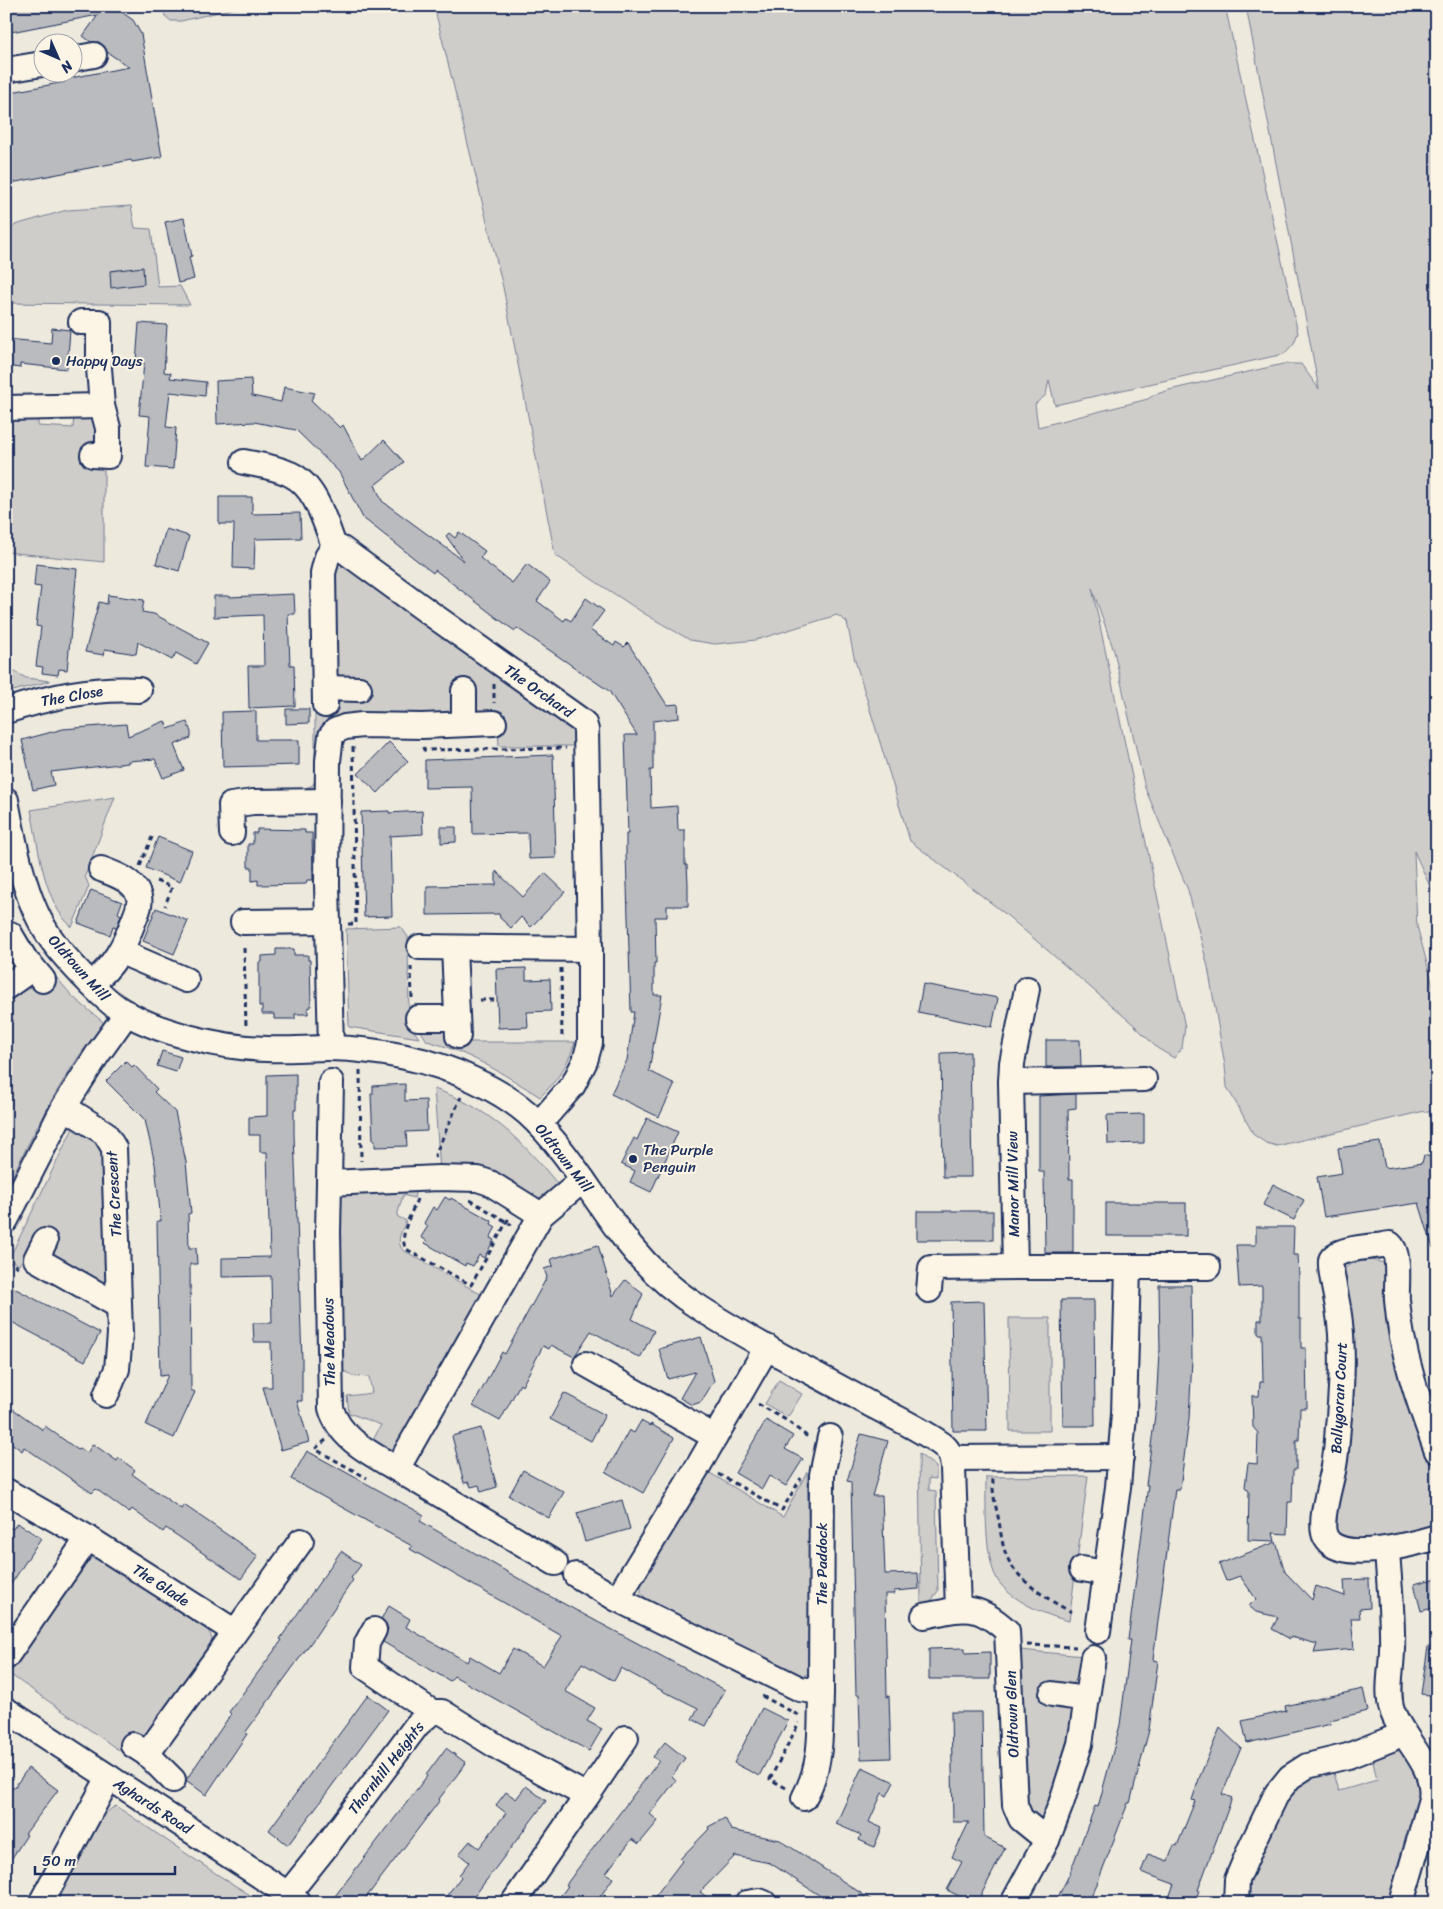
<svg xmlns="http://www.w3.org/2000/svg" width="1443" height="1909" font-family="Sriracha,sans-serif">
	<rect width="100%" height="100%" fill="#eee9dd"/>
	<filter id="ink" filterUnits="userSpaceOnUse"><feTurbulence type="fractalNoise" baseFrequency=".02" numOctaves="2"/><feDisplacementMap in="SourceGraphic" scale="10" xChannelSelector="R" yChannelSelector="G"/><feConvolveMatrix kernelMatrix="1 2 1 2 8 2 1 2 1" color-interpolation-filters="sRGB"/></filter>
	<g filter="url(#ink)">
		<g fill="#cfcdca" stroke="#757e94">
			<path d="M163,6H244L181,21H171L165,16Z"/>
			<path d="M434,6H1225L1298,333L1294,343L1284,354L1055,405L1049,380L1046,395L1035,404L1038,427L1148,399L1154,395L1169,390L1283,364H1301L1319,389L1246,6H1437V902L1414,851L1417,926L1437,1001V1110L1420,1112L1277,1146L1266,1143L1254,1135L1227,1087L1225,1066L1208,967L1188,890L1145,788L1114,651L1092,588L1185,1027L1182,1048L1174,1058L1157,1048L1134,1025L1003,912L910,841L854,657L847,622L837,615L756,640L715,644L690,640L645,614L555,555L503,287Z"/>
			<path d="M131,206L135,228L151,229L158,287L180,286L190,305L6,303V237L15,225L67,210Z"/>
			<path d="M6,412L38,413V426L73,428L74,414L96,417L100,435L85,449L104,465V562L6,552Z"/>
			<path d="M343,565H347L575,728L578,746H499L497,713H480C473,705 475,696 474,685L456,686V708L451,713L334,723L318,785L313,789L304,793L303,789L313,785L315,780V714H331L342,699H364L363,678H331L333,576L337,570Z"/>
			<path d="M6,667L26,678L50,681L6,693Z"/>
			<path d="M115,797L85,876L89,886L72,927C44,904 38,845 31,810Z"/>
			<path d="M401,927L408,937L409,1024L419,1038L349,1027L346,929Z"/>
			<path d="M56,977L73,997L103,1022C106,1033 88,1044 82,1052C52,1095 29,1142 6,1189V997L18,987L34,983L42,990Z"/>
			<path d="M416,1023C431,1026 446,1023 448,1042H575C568,1065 557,1081 540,1097C504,1074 469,1052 427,1041Z"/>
			<path d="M434,1089C487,1106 525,1143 559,1186L547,1195L536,1199L440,1171Z"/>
			<path d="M74,1126L102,1141L111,1282L107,1287L60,1263L40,1233L19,1265L9,1259Z"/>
			<path d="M416,1189L414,1198L403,1195L397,1216L406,1221C402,1231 395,1241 403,1250L484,1296L396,1451L372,1442L381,1425L349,1413L347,1396L372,1393L369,1377L353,1376L340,1369L337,1206L341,1198L346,1192Z"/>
			<path d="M1371,1260L1384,1263L1391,1271L1418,1416L1437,1466V1528L1388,1542L1343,1538L1336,1533L1338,1509L1349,1439L1353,1373L1341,1275C1346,1262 1358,1262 1371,1260Z"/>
			<path d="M1009,1318H1050V1431H1010Z"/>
			<path d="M779,1380L802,1394L788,1417L765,1404Z"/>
			<path d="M919,1454L936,1467V1479L929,1478V1490L936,1491L938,1591L931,1601L921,1604Z"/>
			<path d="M705,1470L783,1517L807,1472L813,1663L809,1673L799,1678L789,1675L651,1603L641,1593V1581Z"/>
			<path d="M1088,1476L1069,1621C1047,1616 1009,1600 997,1579C984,1556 986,1504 986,1477Z"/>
			<path d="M91,1558L104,1559L194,1618L210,1633L214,1646L145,1737H133L123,1753L8,1673L79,1567Z"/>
			<path d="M1020,1650L1083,1656C1080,1668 1080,1681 1067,1687C1069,1699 1073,1711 1072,1723L1047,1809L1038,1822L1023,1810Z"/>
			<path d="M1399,1740L1424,1785L1392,1903H1245L1246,1883L1280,1806L1295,1786L1313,1776L1331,1771L1334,1773L1339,1791L1377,1780L1373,1762L1381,1749Z"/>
			<path d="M116,1806L215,1873L263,1903H52C65,1881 95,1814 116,1806Z"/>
		</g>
		<g fill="#babbbe" stroke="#1b2f5e">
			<path d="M6,6H113L133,20L141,34L162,157L132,162L131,160L11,183L6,158V93L65,82V79L129,67L107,52L105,47L99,42H91L83,36L98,15L6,33Z"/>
			<path d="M184,218L192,256L189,257L194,279L178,283L165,222Z"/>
			<path d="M143,267L144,284L111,288L110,271Z"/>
			<path d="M139,323L167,325L164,372L171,373L170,378L206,382L205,396L170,392L166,427L176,428L173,469L146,467L150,416L139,415L144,363H136Z"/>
			<path d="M52,328L70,330L67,369L20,364V368L6,366V339L51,343Z"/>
			<path d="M251,379L252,396L281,402L284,387L315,393L311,400L340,428L343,425L362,461L384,440L404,462L375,485L382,501L464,561L446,536L449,533L455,538L459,532L485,551L480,558L512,583L527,564L550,582L537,601L564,621L566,618L571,621L586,598L604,611L590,630L614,646L616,642L624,647L628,643L667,705L678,704L679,718L653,721V770H650L651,808L677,806L678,830H685V865H687L688,883V906H667V917H655L656,963H654V995H662L649,1071L675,1084L659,1117L611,1094L627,1060L634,1012H631L626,854V834H628L625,735H637L609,691L517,628L515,631L497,618L435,570L433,573L363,518L339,472L296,430L254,422L217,424L216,381Z"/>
			<path d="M219,497H252V514L300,513L301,538L255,539L254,569L233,568L234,524H219Z"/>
			<path d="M166,529L189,536L179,571L156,564Z"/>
			<path d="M36,564L77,569L67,670L59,669L58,675L42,673L43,667L36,666L41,627L36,626L41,587L34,586Z"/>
			<path d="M294,594L295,614H288L290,665H294L295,706L249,708L248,666H264L263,615L214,617V596H229V597Z"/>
			<path d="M108,595L144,600L142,612L154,614L208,643L196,664L176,653L172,660L138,642L136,654L105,649L104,655L85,652L99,602L107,604Z"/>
			<path d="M286,709H309V723L286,724Z"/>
			<path d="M256,711V740H299V765L223,767L222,712Z"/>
			<path d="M165,721L168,729L187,722L191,732V738L174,745L184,770L163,778L155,759L128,761V763L51,772L54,785L33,790L22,740L63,729L126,724L128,736Z"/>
			<path d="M389,742L408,761L378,793L358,774Z"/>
			<path d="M553,755L556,858L529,859L528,833L473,834L472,787L425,788V760Z"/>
			<path d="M389,811V813L422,811L423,834L390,836L392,916L364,917L361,812Z"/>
			<path d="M441,827H456V842L441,843Z"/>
			<path d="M257,829L305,830V833H312L313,880H307L306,884L258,885V880L252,881V867H248V844H253V833H257Z"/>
			<path d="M158,837L192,851L180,882L146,868Z"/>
			<path d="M496,871L523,897L545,873L565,892L531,927L521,917L511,928L500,918L499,914L427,915V886L496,885Z"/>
			<path d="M91,890L122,902L118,913L121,915L117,927L113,926L110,935L78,923Z"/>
			<path d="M156,908L188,921L174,954L143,941Z"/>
			<path d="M276,949H294V955H308V960H310L311,1007L308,1008V1014H295V1019H274V1014H262V1006H259V962H262V956L276,955Z"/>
			<path d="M526,968V980L550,979L551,1011L527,1012L528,1027L498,1028L496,969Z"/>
			<path d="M923,984L998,998L992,1027L918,1012Z"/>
			<path d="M1046,1040H1080L1081,1067H1046Z"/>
			<path d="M162,1051L181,1057L176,1072L157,1066Z"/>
			<path d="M970,1052L972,1177H943L941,1053Z"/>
			<path d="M126,1061L132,1067L134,1065L157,1089L154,1092L175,1112L186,1162L191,1213L188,1214L189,1248H196L197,1264H190L191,1390L195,1392L174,1438L146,1425L168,1375L160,1376L157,1221H161L155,1164L145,1120L106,1081Z"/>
			<path d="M296,1074V1110H294V1134L302,1360V1401H297L309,1442L281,1450L263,1387H272L271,1342H254L253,1323H272L271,1276L222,1277V1258L270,1257L267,1152H260V1135H249V1117L267,1116V1075Z"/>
			<path d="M405,1084V1101L426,1100L427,1131L406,1132L407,1146L375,1147V1140H373L371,1094H373V1086Z"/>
			<path d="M1076,1094V1108L1068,1109L1069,1179H1073V1253H1045L1044,1172H1039V1096Z"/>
			<path d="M1144,1114V1143L1108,1144L1107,1115Z"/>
			<path d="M647,1118L678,1132L651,1192L630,1182L635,1171L621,1164L634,1138L637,1140Z"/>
			<path d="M1380,1142L1385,1168L1422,1163L1424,1155L1437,1159V1247L1433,1248L1419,1203L1324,1217L1317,1177L1342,1173L1338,1148Z"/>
			<path d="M1273,1184L1304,1200L1294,1220L1263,1205Z"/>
			<path d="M445,1197L450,1200L451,1198L463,1205L492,1221L491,1224L496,1227L490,1238L494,1240L484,1258L479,1255L473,1266L466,1263L465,1266L425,1243L427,1241L421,1237L428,1226L424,1223L433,1207L437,1210Z"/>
			<rect x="1106" y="1203" width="80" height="33"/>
			<rect x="917" y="1211" width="76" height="29"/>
			<path d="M1256,1227H1294L1293,1255H1298L1299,1276V1319H1301V1348H1306L1307,1408H1300L1299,1440H1296V1470H1293L1292,1502H1288L1287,1534L1273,1533L1275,1541L1248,1540L1249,1491L1245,1487L1248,1463L1257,1464L1258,1433L1253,1427L1252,1396H1259L1260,1382H1263L1262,1334H1258V1320H1262V1286L1239,1287L1236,1245H1256Z"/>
			<path d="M598,1245L613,1296L625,1280L643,1294L632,1319L654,1331L640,1358L591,1331L574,1357L551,1345L549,1349L543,1346L522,1386L520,1384L500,1421L473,1406L502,1352L505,1354L547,1277L544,1269L553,1266L551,1259Z"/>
			<path d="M1159,1285H1191L1192,1359L1189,1419L1180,1489H1175L1153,1660L1158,1661L1149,1730L1130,1803H1128L1097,1884L1088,1903H1055L1069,1875L1095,1806L1098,1807L1120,1725L1131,1640H1128L1145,1509L1148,1485H1146L1156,1407L1159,1352H1160Z"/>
			<path d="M12,1287L100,1333L85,1361L6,1319V1298Z"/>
			<path d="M1061,1300H1094L1095,1426H1063Z"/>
			<path d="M984,1301L987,1431H953L951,1302Z"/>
			<path d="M701,1337L714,1381L701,1402L692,1405L680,1398L695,1372L668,1379L659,1349Z"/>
			<path d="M564,1393L605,1415L591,1441L550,1419Z"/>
			<path d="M6,1404L43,1430L45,1426L78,1450L79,1448L87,1453L93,1444L117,1461L119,1458L135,1470L132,1474L181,1509L184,1505L258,1556L241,1579L166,1528L163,1532L132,1509L129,1513L96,1489L92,1493L24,1447L22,1451L6,1439Z"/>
			<path d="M766,1420L793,1436L785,1449L803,1459L786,1486L769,1476L762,1489L735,1473Z"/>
			<path d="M641,1421L650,1426L651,1424L674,1438L643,1493L606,1472L629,1430L634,1433Z"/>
			<path d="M481,1428L497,1487L481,1492L479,1485L471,1487L469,1482L464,1483L452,1436Z"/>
			<path d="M861,1434L888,1441L872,1496H882L885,1574L918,1573L919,1589L894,1591V1594H885L887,1697L889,1696L891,1758L861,1759L859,1694H856L851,1482L847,1481Z"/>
			<path d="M307,1451L424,1515L420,1521L540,1591L725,1690L706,1726L692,1719L698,1708L670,1694V1695L621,1668L614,1681L582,1663L565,1691L595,1708L587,1721L602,1729L589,1751L454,1676L450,1681L383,1642L388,1629L386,1623L381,1619L389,1606L410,1619L406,1627L467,1662L470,1656L499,1673L513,1649L543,1666L562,1636L410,1549L412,1546L291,1479Z"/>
			<path d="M523,1470L564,1492L549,1518L509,1496Z"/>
			<path d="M622,1500L630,1529L585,1542L577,1513Z"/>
			<path d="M17,1523L41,1538L6,1592V1525L13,1529Z"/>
			<path d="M1276,1542L1285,1572L1312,1600L1316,1586L1345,1596L1344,1580L1369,1579L1370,1608L1359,1609L1360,1618H1351L1354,1649L1314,1653L1317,1644L1291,1637L1290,1639L1272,1629L1278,1617L1256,1612L1249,1606L1256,1599L1240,1576L1226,1581L1219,1564Z"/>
			<path d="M341,1551L361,1565L351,1578L353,1580L312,1641L245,1733L247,1734L206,1795L186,1780L231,1714L229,1712L282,1640L280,1639Z"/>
			<path d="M1437,1578V1607L1421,1611L1414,1584Z"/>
			<path d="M1428,1647L1437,1648V1696L1421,1694Z"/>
			<path d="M965,1648V1653L990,1652V1679H929V1649Z"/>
			<path d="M1363,1689L1368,1711L1330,1720L1331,1724L1247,1743L1242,1721L1286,1711L1285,1706Z"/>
			<path d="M368,1695L388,1710L288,1845L269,1830Z"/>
			<path d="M762,1708L788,1721L759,1776L734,1763Z"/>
			<path d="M951,1712H982L984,1837L1005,1848L977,1903H973L947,1890L962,1862L952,1857L969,1822H953Z"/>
			<path d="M1220,1728L1241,1748L1222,1794L1232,1798L1198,1890H1199L1195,1903H1167L1174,1884L1141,1872L1148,1854L1168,1861L1174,1845L1177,1846L1195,1801L1192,1800L1200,1776Z"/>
			<path d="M665,1742L685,1758L672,1776L676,1780L650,1814L658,1821L639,1844L632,1839L606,1873L613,1878L596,1903H555L568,1886L566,1885L576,1871L659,1761L653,1757Z"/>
			<path d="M446,1748L466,1763L439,1799L440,1800L362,1903H344L335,1896L427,1776L426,1775Z"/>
			<path d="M862,1767L894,1782L887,1796L882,1793L869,1822L882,1828L874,1847L859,1840L861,1835L836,1824Z"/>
			<path d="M28,1768L58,1790L25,1834L27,1835L6,1867V1783L14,1788Z"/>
			<path d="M526,1786L546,1801L476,1894L488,1903H441L461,1877L459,1875L469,1862L459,1854L470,1841L479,1848L506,1813L496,1805L506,1792L516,1799Z"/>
			<path d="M725,1818L731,1830L780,1840L876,1903H831L770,1863L735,1856L700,1892L715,1903H650L682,1861L680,1859L709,1829L708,1827Z"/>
		</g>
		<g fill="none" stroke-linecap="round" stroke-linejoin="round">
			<g stroke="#1b2f5e" stroke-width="28">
				<g id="minor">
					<path d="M72,59L94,55"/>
					<path d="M6,70L42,64"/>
					<path d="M81,322H99V368L102,406"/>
					<path d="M6,408L102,406L108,428V456L93,455"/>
					<path d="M244,462C259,465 276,467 290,474C316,486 325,522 334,546"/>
					<path d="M334,546L342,549L427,611L579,719L584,723L586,730L590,949V1043L585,1061L573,1085L539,1124"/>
					<path d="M325,688L359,689"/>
					<path d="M464,691V724"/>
					<path d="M325,705L323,573L327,557L334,546"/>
					<path d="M6,711C49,697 93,687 139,690"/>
					<path d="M6,800C13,839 23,891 43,926C53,944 67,959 81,974C93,986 104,999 118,1008C156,1033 222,1048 267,1049C287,1050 308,1048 329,1048C377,1049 431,1059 474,1080C493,1089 512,1100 527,1113C565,1147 589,1191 619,1231C641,1261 668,1288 700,1308C754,1343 812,1372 868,1403C890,1415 925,1431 944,1446C951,1453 952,1459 953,1468L958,1609"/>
					<path d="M232,833L231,805L253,802L328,801"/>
					<path d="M243,922L327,921"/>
					<path d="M10,934L26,961L33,968"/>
					<path d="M420,947L590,949"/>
					<path d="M454,948L458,1036"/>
					<path d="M121,952L186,980"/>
					<path d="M91,984C114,966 124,947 134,920C137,912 142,903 138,894C133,880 114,874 101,869"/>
					<path d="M6,987L33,968L43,980"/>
					<path d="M1027,989L1012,1063L1011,1082L1015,1267H1208"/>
					<path d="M418,1018H457"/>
					<path d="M331,1048L327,884L328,761L331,736L335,731L345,727L362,725L422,726L494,723"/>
					<path d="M331,1082L328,1232L331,1408C339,1439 372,1454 397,1469"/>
					<path d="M1011,1082L1144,1079"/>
					<path d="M64,1107L105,1133L114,1148L120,1334L117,1369L106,1395"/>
					<path d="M329,1183L438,1178L478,1179L490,1183L541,1215"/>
					<path d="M6,1220L64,1107L97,1055L127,1013"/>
					<path d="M45,1241L36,1259L119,1306"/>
					<path d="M929,1290L931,1268L1015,1267"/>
					<path d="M586,1364L715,1437"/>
					<path d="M1437,1451C1419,1403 1401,1352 1397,1300C1396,1286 1401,1253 1390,1244L1383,1245C1371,1247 1336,1248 1331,1260C1329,1265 1337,1300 1338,1308C1344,1345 1342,1380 1339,1417C1337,1433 1337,1450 1334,1466C1331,1485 1320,1515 1324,1533C1325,1537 1328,1541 1330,1543C1351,1561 1413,1544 1437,1537"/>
					<path d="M952,1458L1121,1457"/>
					<path d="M6,1491L88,1538L234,1631"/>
					<path d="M1387,1550C1389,1583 1393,1616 1392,1649C1392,1668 1386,1692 1392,1710C1402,1741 1436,1764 1431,1799L1401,1903"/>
					<path d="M555,1563L397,1469L541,1215L583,1180"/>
					<path d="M1082,1569L1106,1573"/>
					<path d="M576,1575L617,1599L700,1463L767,1347"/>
					<path d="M617,1599L800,1689L821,1692L822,1475L830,1437"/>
					<path d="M924,1616C963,1608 976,1602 1007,1631L1015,1805L1021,1819L1047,1840"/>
					<path d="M374,1630L367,1643L365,1667L432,1712"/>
					<path d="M1098,1631L1118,1487L1124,1414L1128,1268"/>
					<path d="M6,1657L88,1538"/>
					<path d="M1052,1694L1086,1699"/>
					<path d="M6,1710L288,1894L299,1903"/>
					<path d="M133,1745L147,1754L301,1541"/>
					<path d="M147,1754L173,1780"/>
					<path d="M804,1798C823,1764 820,1729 821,1692"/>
					<path d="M288,1894L328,1844L417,1725L432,1712H442L501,1749L587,1796L626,1738"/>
					<path d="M41,1903L109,1777"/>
					<path d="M513,1903L587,1796"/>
					<path d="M747,1903L759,1901L764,1903"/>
					<path d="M1013,1903L1047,1840L1061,1804L1080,1744L1093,1658"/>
					<path d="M1236,1903L1237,1880L1251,1847L1277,1793L1290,1777L1307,1766L1348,1756L1391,1739"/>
				</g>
			</g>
			<g stroke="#1b2f5e" stroke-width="3" stroke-dasharray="5 4" stroke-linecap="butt">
				<path d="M494,684V703"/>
				<path d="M423,747L424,750L566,748"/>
				<path d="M140,866L152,837"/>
				<path d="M156,881L172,887L165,906"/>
				<path d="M348,924H356L353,746"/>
				<path d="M244,948L246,1027"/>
				<path d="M411,966L412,999"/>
				<path d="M561,968L562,1039"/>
				<path d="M480,1000H497"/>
				<path d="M360,1070L361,1161"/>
				<path d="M436,1158L435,1155L461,1097"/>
				<path d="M417,1199C412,1213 398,1236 406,1249L471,1285L509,1218"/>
				<path d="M470,1200L512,1225"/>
				<path d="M6,1261L18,1267"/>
				<path d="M758,1404L786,1420L809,1438"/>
				<path d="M326,1440L315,1449L367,1478"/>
				<path d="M718,1474L782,1510L801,1478"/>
				<path d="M993,1479C992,1493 996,1507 999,1521C1001,1533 1002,1547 1008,1559C1018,1581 1051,1602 1072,1612"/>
				<path d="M1027,1645L1076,1647"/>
				<path d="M762,1696L798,1715L799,1718"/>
				<path d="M786,1788L770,1779L799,1723"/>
			</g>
			<use href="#minor" stroke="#fcf5e5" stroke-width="24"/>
		</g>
	</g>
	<g fill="#1b2f5e" stroke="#fcf5e5" stroke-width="2">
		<circle cx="56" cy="361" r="5"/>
		<circle cx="633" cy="1159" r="5"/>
	</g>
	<g text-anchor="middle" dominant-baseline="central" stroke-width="4" stroke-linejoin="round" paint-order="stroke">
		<g font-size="15" fill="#1b2f5e" stroke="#fcf5e5" text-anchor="start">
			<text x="66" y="361">Happy Days</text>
			<text x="643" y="1150">The Purple<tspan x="643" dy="17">Penguin</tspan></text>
		</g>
		<g font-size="15" fill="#1b2f5e" stroke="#fcf5e5">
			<text transform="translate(539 691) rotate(35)">The Orchard</text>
			<text transform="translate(72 696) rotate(-10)">The Close</text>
			<text transform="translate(79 968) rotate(48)">Oldtown Mill</text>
			<text transform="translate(564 1158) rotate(52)">Oldtown Mill</text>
			<text transform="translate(1013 1184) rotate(-91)">Manor Mill View</text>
			<text transform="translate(114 1194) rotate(-93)">The Crescent</text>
			<text transform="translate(329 1342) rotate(-91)">The Meadows</text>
			<text transform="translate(1339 1398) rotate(-87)">Ballygoran Court</text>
			<text transform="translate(822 1564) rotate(-90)">The Paddock</text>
			<text transform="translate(161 1585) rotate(33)">The Glade</text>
			<text transform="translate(1012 1714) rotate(-92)">Oldtown Glen</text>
			<text transform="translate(386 1768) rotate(-52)">Thornhill Heights</text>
			<text transform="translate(153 1806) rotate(33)">Aghards Road</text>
		</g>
	</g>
	<rect width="1443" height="1909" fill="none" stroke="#fcf5e5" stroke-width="25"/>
	<rect x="12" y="12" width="1418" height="1884" fill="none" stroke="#1b2f5e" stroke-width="2" filter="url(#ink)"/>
	<g transform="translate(58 58) rotate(135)"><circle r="24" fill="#fcf5e5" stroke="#a2a6af"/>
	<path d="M0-4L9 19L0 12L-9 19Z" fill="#1b2f5e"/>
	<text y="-8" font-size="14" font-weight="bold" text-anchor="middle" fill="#1b2f5e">N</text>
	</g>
	<path d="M35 1866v8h140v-8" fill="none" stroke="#1b2f5e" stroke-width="2.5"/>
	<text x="42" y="1866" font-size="15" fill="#1b2f5e" stroke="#fcf5e5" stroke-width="4" paint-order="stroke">50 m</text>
</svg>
